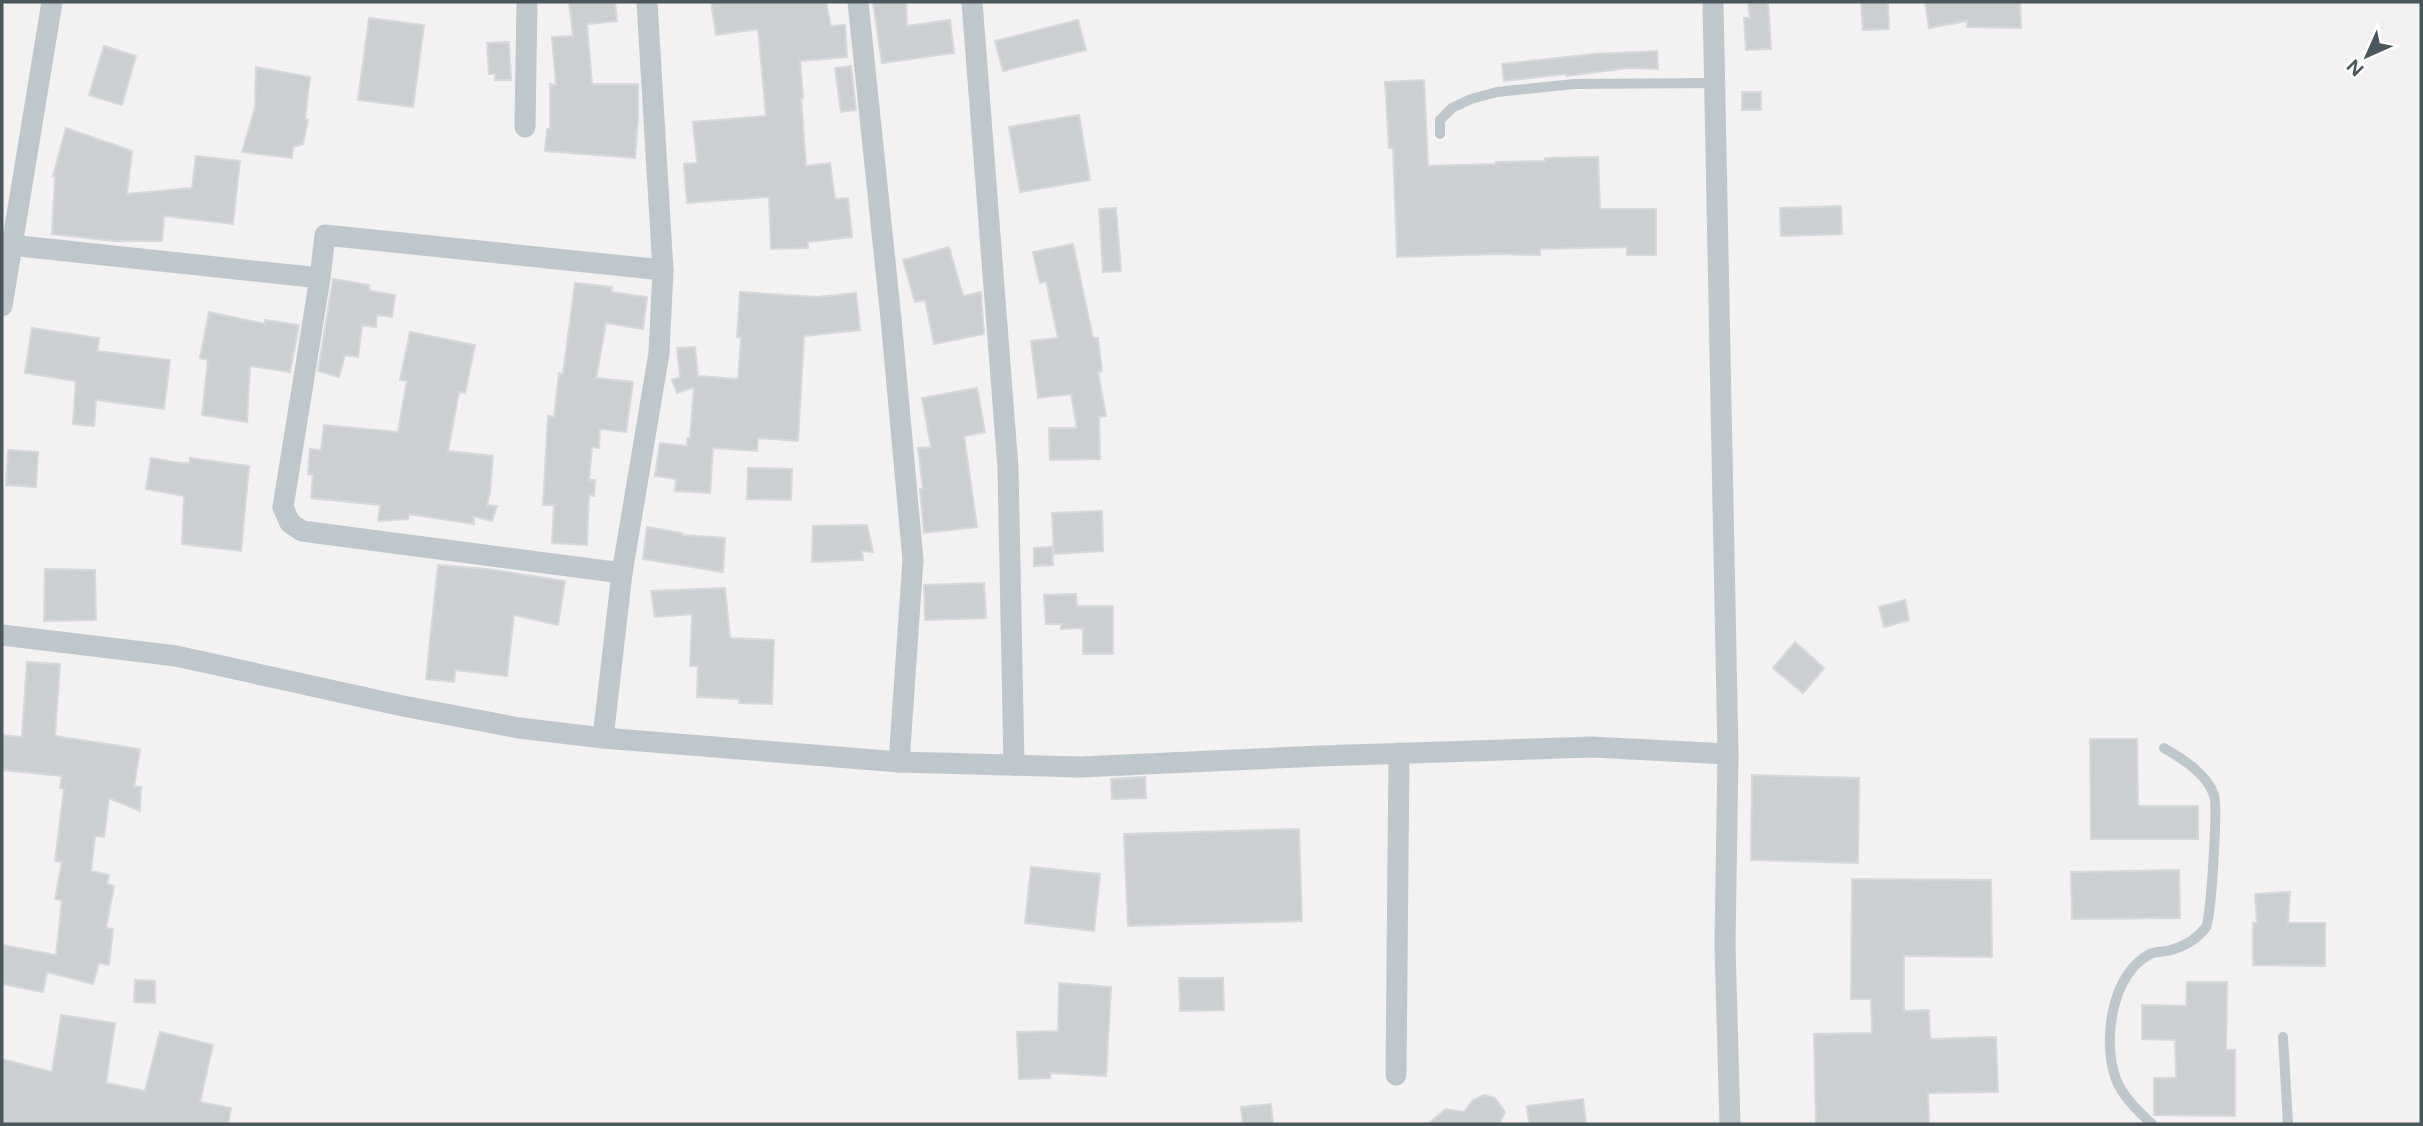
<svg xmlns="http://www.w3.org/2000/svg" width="2423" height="1126" font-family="Figtree,sans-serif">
	<rect width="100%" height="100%" fill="#f3f1f1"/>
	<g fill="#cbcfd2" stroke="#d6d8dc" stroke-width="2">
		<path d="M569,2H615L617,21L587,24L592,84H638V119L635,158L545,151L547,129H550V84L556,85L552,37L573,36Z"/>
		<path d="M711,2H826L831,26L845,25L847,57L800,61L803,98H801L806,166L830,163L835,199L848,198L852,237L808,242V248L771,249L769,197L687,203L684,164L697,163L693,122L766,116L758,29L716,35Z"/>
		<path d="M873,2H906L907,26L950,20L954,53L882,63Z"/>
		<path d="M1748,2H1768L1771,49L1746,50L1744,18H1750Z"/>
		<path d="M1861,2H1888L1889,29L1863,30Z"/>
		<path d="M1925,2H2020L2021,28L1967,27V21L1929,28Z"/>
		<path d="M369,18L424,25L413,107L358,100Z"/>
		<path d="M1078,20L1086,50L1003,71L995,41Z"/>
		<path d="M509,42L511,80H495V74H489L487,43Z"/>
		<path d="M104,46L136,56L122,105L89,95Z"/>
		<path d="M1657,51L1658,69L1628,68L1567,76L1566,74L1504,81L1502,64L1594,54Z"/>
		<path d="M851,66L856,110L841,112L835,68Z"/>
		<path d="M256,67L310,77L305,119L308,120L303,144L293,147L292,158L242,152L255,108Z"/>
		<path d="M1424,80L1428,166L1496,164V162L1545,161V158L1598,157L1600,209H1656V255H1627V247L1540,249V255L1497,254L1397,257L1393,148H1389L1385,82Z"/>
		<rect x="1742" y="92" width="19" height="18"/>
		<path d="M1079,115L1090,180L1020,192L1009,127Z"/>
		<path d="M66,128L132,151L127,194L192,188L196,156L240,161L233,224L164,216L162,241H115L52,234L55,177L53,176Z"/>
		<path d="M1841,206L1842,234L1781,236L1780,208Z"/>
		<path d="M1116,208L1121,271L1103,272L1099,209Z"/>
		<path d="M1073,244L1093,338H1098L1102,371L1098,372L1106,416L1099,417L1100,459L1050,460L1049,428H1077L1071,394L1038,398L1031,341L1058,338L1046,281L1040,283L1033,252Z"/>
		<path d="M949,247L963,296L981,292L984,334L934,344L925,300L915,302L903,260Z"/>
		<path d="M333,279L369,285L370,291L395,295L392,317L377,315L376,327L362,325L358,357L345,355L339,377L318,371Z"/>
		<path d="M575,283L612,287L611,292L647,297L643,329L606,323L596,378L633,382L626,432L600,429L599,448L592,447L589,480H595L594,496L589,495L587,545L552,543L554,505H543L548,416L554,417L559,373L563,374Z"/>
		<path d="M740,292L817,297L856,293L860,330L804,336L798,441L758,438L757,451L713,448L710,493L675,491L676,479L655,476L660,443L687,446V438H690L694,387L677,393L672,380L680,377L677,348L695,347L698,376L738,379L741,338L737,337Z"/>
		<path d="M209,312L265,324V320L299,325L290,372L250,366L247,422L202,415L208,360L200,358Z"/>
		<path d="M32,328L99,338L97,351L170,360L164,409L96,400L94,426L73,424L76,381L25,373Z"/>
		<path d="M410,332L475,345L465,393L459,392L448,451L493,456L490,492L487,505L497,506L492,521L473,516L474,524L409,514L408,519L378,521L380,505L311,498L313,475L308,474L310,449L321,450L324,425L398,432L407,381L400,380Z"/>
		<path d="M977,388L985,432L964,436L977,527L924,533L920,489H923L918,448L931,447L922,398Z"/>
		<path d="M8,450L38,452L36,487L6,485Z"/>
		<path d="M151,458L180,463H190V458L249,466L241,551L182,544L184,496L146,489Z"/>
		<path d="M748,468L792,469L791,500L747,499Z"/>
		<path d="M1102,511L1103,551L1054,554L1052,513Z"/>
		<path d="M867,525L873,552L862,551L863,560L812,562L813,526Z"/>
		<path d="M647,527L682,533V535L725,538L723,572L643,559Z"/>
		<path d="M1052,547L1053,565L1034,566V548Z"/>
		<path d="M438,565L487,569L565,581L558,625L514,615L507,676L455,670L454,682L426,679Z"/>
		<path d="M45,569L95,570L96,620L44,621Z"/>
		<path d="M984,583L986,618L925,620L924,585Z"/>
		<path d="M725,588L730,638L774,640L772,704L739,703V699L697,697L698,666H690L692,614L655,617L651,591Z"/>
		<path d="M1076,594L1077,606H1113V654H1083V628L1061,629V624H1046L1044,595Z"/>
		<path d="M1905,600L1909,620L1884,627L1879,607Z"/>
		<path d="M1795,642L1824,668L1803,693L1773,668Z"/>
		<path d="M27,662L60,664L55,736L140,749L134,787H141L140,811L109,798L104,837L95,836L91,871L109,875L107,884L114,886L106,928L113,929L109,965L99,963L93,984L47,972L43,992L2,984V945L56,955L62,900L55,899L62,862L55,861L64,789L60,788L62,776L2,770V735L22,737Z"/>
		<path d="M2090,739H2137L2138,806H2198V839H2091Z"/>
		<path d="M1752,775L1859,778L1858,863L1751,860Z"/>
		<path d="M1145,777L1146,798L1112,799L1111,779Z"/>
		<path d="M1299,829L1302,921L1128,926L1124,834Z"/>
		<path d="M1031,867L1100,874L1094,931L1025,923Z"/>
		<path d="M2179,870L2180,918L2072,919L2071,872Z"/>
		<path d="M1852,879L1991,880L1992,957L1904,956V1011L1929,1010L1930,1039L1996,1037L1998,1092L1928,1093L1929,1124H1816L1814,1034L1872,1033L1871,999H1851Z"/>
		<path d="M2290,892L2288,923H2325V966L2253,965V923H2257L2255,894Z"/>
		<path d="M1179,978H1223L1224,1010L1180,1011Z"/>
		<path d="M135,980L155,981V1003L134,1002Z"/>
		<path d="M2187,982H2227L2226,1050H2235V1116L2154,1115V1078H2176L2175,1040L2142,1039V1005L2186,1006Z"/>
		<path d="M1059,983L1111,987L1106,1076L1050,1073V1078L1019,1079L1017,1032L1058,1031Z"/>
		<path d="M61,1015L115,1023L106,1083L145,1091L160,1032L213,1045L200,1102L231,1108L228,1124H2V1059L52,1072Z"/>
		<path d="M1484,1095L1495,1098L1505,1112L1499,1124H1428L1446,1109L1464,1112L1473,1100Z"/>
		<path d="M1583,1099L1586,1124H1529L1527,1106Z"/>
		<path d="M1271,1104L1273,1124H1243L1241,1107Z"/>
	</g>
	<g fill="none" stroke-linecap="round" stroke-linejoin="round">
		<g stroke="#bec7cc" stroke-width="10">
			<path d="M1440,134V120L1452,108L1471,99L1497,92L1574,84L1715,83"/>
			<path d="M2283,1037L2288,1124"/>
			<path d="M2152,1124C2139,1112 2122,1096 2116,1079C2102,1042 2111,974 2150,954C2156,951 2165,952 2171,950C2185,946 2198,938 2206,927C2211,920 2218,805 2214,795C2207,774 2183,759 2164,748"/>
		</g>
		<g stroke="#bec7cc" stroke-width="21">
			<path d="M858,2L891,319L913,560L899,762"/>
			<path d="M972,2L1008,468L1014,765"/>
			<path d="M1713,2L1728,754L1725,945L1730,1124"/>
			<path d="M525,127L527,2"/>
			<path d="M10,245L320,278L325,235L663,270"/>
			<path d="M320,278L283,507L290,523L302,531L622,573"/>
			<path d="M2,306L52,2"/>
			<path d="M2,635L176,656L403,706L519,728L603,738L899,762L1080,767L1320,756L1592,747L1728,754"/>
			<path d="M603,738L622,573L659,353L663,270L647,2"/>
			<path d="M1396,1075L1399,753"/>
		</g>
	</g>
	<rect width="2423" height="1126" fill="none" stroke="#4a575d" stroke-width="7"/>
	<g transform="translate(2367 56) rotate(225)" stroke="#ffffff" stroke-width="5" paint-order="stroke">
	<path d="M0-5L12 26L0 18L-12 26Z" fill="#4a575d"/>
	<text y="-10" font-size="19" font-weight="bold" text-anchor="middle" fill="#4a575d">N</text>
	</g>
</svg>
